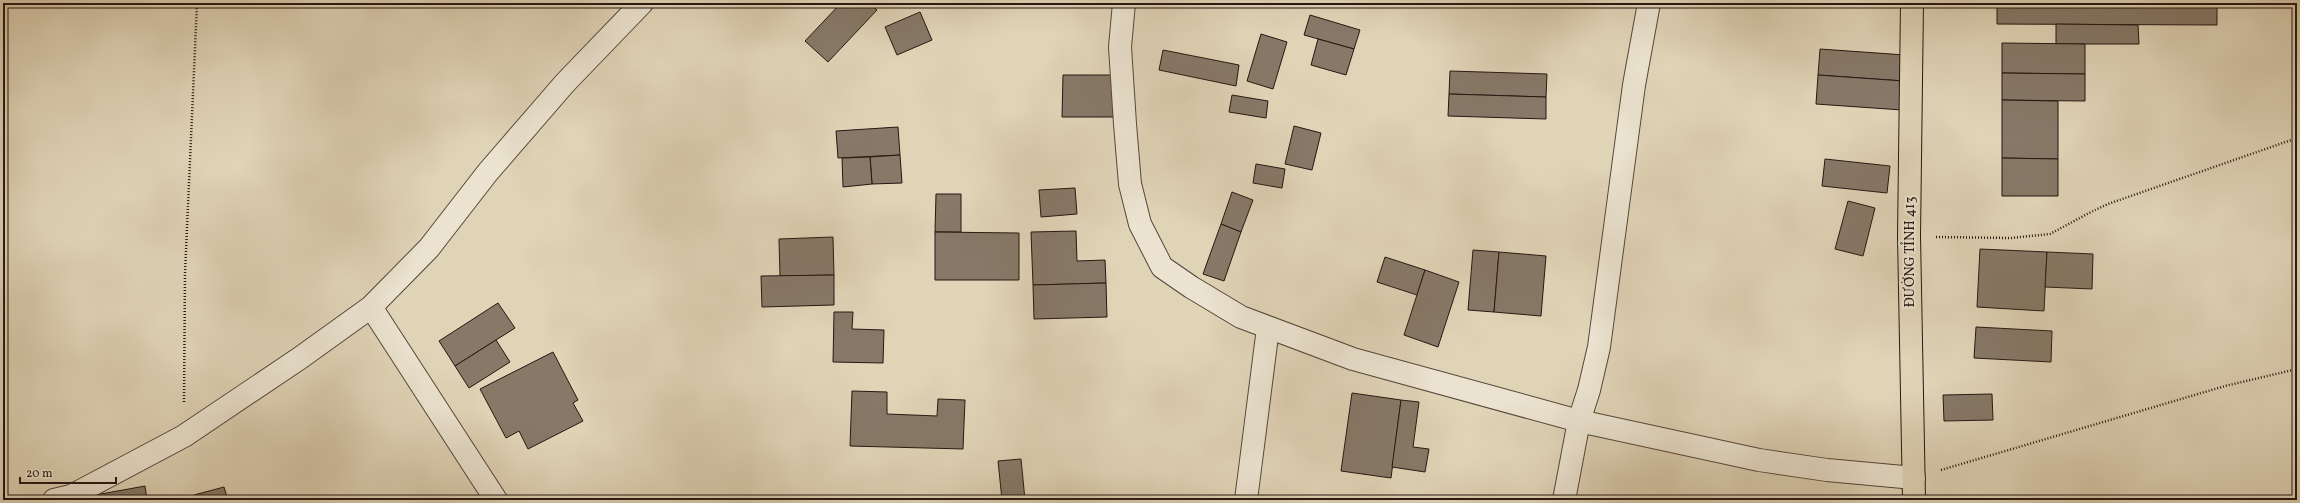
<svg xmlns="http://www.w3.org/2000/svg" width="2300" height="503" font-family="Vollkorn,serif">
	<rect width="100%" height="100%" fill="#e0d4b7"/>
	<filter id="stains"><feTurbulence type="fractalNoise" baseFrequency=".005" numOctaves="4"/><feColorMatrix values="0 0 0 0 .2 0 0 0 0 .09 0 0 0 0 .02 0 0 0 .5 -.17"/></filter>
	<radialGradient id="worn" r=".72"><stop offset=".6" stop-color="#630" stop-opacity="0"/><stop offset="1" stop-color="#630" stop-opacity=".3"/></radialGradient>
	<g fill="#867968" stroke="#251712">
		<path d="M841,3H869L877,10L828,62L805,41Z"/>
		<path d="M1997,3H2217V25L1997,24Z"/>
		<path d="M920,12L932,40L897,55L885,27Z"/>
		<path d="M1310,15L1360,30L1354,49L1304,35Z"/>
		<path d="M2056,24L2138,25L2139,44H2056Z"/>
		<path d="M1261,34L1287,42L1273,89L1247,81Z"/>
		<path d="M1318,39L1354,49L1346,75L1311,65Z"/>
		<path d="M2002,43L2085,44V74L2002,73Z"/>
		<path d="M1820,49L1905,55L1904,81L1818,75Z"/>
		<path d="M1163,50L1239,65L1236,86L1159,70Z"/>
		<path d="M1450,71L1547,74L1546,97L1449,94Z"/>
		<path d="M2002,73L2085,74V101L2002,100Z"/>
		<path d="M1063,75H1114V117H1062Z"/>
		<path d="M1818,75L1904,81L1902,110L1816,104Z"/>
		<path d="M1449,94L1546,97V119L1448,116Z"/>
		<path d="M1232,95L1268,101L1266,118L1229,112Z"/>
		<path d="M2002,100L2058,101V159L2002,158Z"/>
		<path d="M1294,126L1321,133L1312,170L1285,164Z"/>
		<path d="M898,127L900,155L838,158L836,131Z"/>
		<path d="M900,155L902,183L872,184L870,157Z"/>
		<path d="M870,157L872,184L843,187L842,158Z"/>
		<path d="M2002,158L2058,159V196H2002Z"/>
		<path d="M1825,159L1890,166L1887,193L1822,186Z"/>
		<path d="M1256,164L1285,169L1282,188L1253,183Z"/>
		<path d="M1075,188L1077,214L1041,217L1039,190Z"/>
		<path d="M1232,192L1253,200L1241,232L1221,224Z"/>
		<path d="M936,194H961V232H935Z"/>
		<path d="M1848,201L1875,208L1863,256L1835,249Z"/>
		<path d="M1221,224L1241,232L1224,281L1203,274Z"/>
		<path d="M1076,231L1077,261L1105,260L1106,283L1033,285L1031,232Z"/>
		<path d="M935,232L1019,233V280H935Z"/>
		<path d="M833,237L834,275L780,276L779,239Z"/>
		<path d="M1980,249L2047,252L2044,311L1977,307Z"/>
		<path d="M1473,250L1499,252L1494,312L1468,310Z"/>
		<path d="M1499,252L1546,256L1541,316L1494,312Z"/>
		<path d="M2047,252L2093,254L2092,289L2045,287Z"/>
		<path d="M1385,257L1425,270L1417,295L1377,282Z"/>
		<path d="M1425,270L1459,282L1438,347L1404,335Z"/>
		<path d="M834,275V305L762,307L761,276Z"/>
		<path d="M1106,283L1107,317L1034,319L1033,285Z"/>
		<path d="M498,303L515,328L455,366L439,341Z"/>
		<path d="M834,312H853L852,329L884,330L883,363L833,362Z"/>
		<path d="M1976,327L2052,331L2051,362L1974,358Z"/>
		<path d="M496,340L510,362L469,388L455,366Z"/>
		<path d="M553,352L578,400L573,403L583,421L528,449L519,431L506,438L480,389Z"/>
		<path d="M852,391L887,392V414L937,416L938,399L965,400L963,449L850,446Z"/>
		<path d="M1352,393L1401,400L1391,478L1341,471Z"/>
		<path d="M1992,394L1993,420L1944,421L1943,395Z"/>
		<path d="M1401,400L1419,402L1413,447L1429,449L1425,472L1392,467Z"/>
		<path d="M1021,459L1025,500H1002L998,461Z"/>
		<path d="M145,486L147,500H91L90,496Z"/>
		<path d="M224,487L228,500H195L194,495Z"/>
		<path d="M1719,497L1748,500H1718Z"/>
	</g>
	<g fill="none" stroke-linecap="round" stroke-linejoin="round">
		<g stroke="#54463b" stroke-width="24">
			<g id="minor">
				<path d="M1124,3L1120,47L1125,124L1130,184L1140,224L1162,267L1191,287L1241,317L1353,359L1579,421L1759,460L1827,470L1914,478"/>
				<path d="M371,307L496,500"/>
				<path d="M54,500L71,496L184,436L300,358L371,307L429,248L488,172L565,83L642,3"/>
				<path d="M1246,500L1268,328"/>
				<path d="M1564,500L1579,421L1589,390L1599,347L1634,85L1649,3"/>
			</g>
		</g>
		<g stroke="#251712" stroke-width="24">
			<path id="major" d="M1912,3L1909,236L1914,500"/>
		</g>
		<g stroke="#251712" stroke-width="2.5" stroke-dasharray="1 2" stroke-linecap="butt">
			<path d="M1936,237L2011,238L2050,234L2091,212L2108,204L2297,138"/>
			<path d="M184,402L185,273L197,3"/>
			<path d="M1941,470L2225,386L2297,369"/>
		</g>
		<use href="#minor" stroke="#ebe3d0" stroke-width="22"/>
		<use href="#major" stroke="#e0d4b7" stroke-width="22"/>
	</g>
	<g text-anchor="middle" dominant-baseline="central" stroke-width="4" stroke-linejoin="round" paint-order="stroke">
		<g font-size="14" fill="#251712" stroke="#ebe3d0">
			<text transform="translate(1910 252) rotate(-90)">ĐƯỜNG TỈNH 413</text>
		</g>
	</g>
	<rect width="2300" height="503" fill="none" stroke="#e0d4b7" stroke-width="16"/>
	<rect x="4" y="4" width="2292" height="495" fill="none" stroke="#251712" stroke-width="2"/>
	<rect x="8" y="8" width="2284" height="487" fill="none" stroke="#251712"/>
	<path d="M20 477v6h96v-6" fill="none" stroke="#251712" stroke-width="2"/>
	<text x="26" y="477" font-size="12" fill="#251712" stroke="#ebe3d0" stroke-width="3" paint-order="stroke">20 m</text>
	<rect width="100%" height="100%" filter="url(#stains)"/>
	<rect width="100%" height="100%" fill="url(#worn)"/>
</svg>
